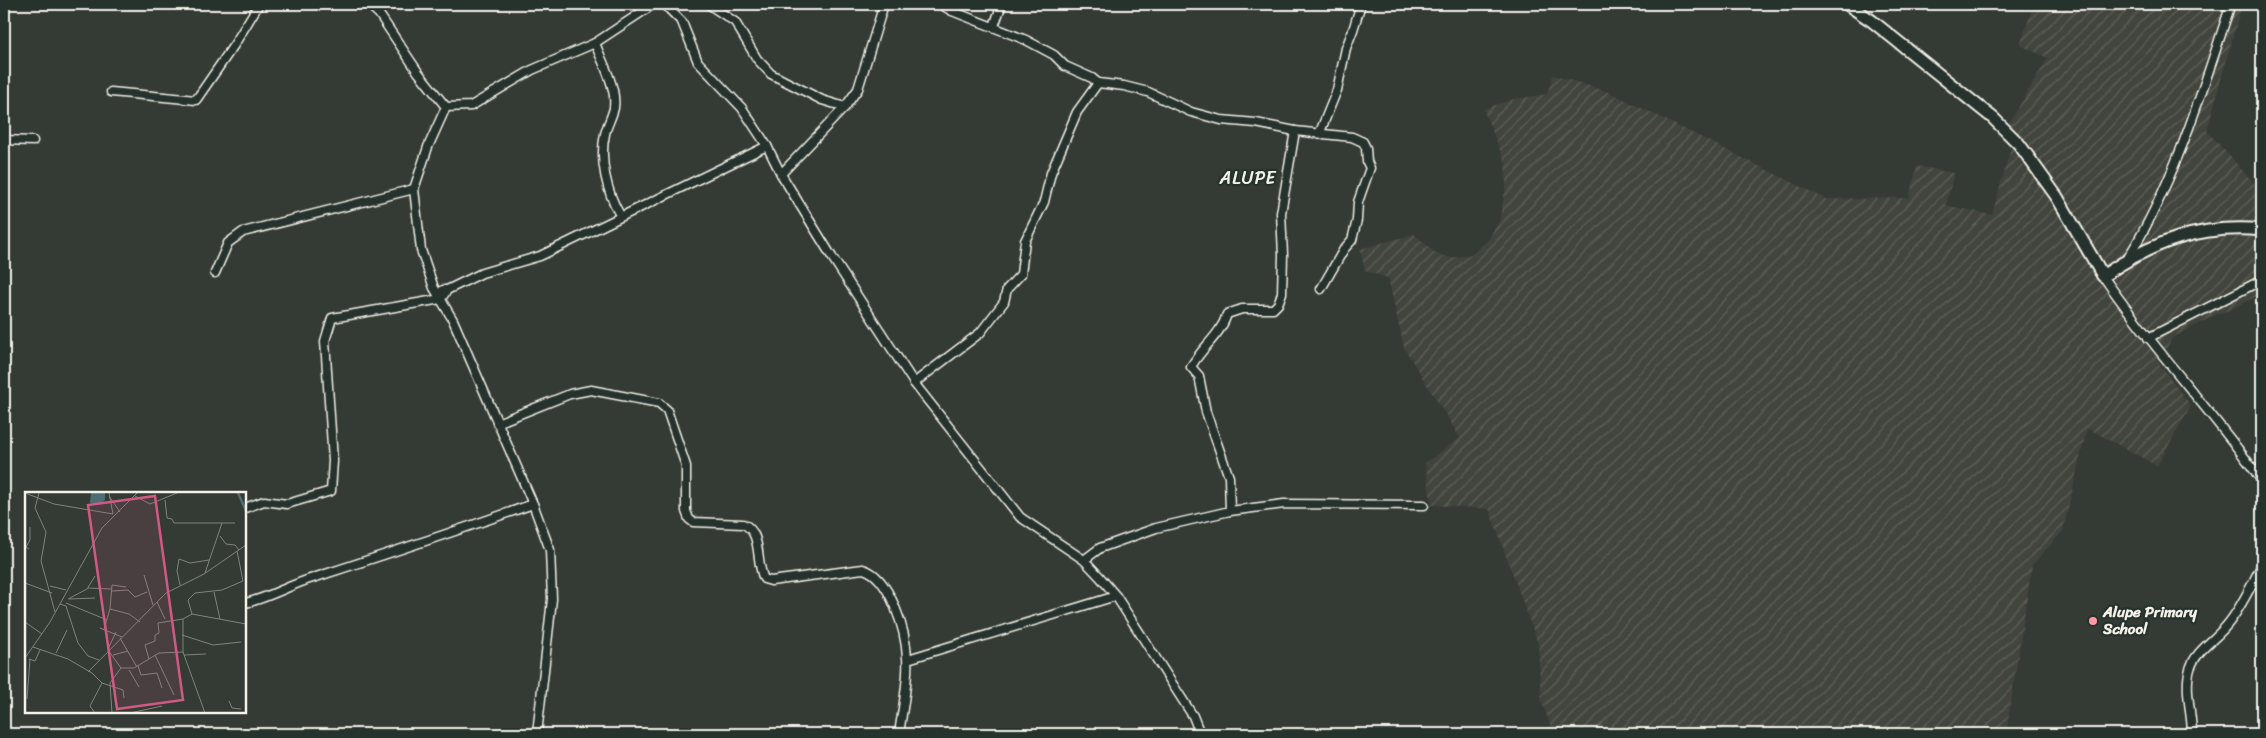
<svg xmlns="http://www.w3.org/2000/svg" width="2266" height="738" font-family="Sriracha,sans-serif">
	<defs>
		<pattern id="industrial-furrows" width="10" height="10" patternUnits="userSpaceOnUse" patternTransform="scale(1.25)"><rect width="10" height="10" fill="#43453d"/><path d="M-1 1l2-2M0 10L10 0M9 11l2-2" fill="none" stroke="#5f6059"/></pattern>
	</defs>
	<rect width="100%" height="100%" fill="#333b34"/>
	<filter id="ink" filterUnits="userSpaceOnUse"><feTurbulence type="fractalNoise" baseFrequency=".02" numOctaves="2"/><feDisplacementMap in="SourceGraphic" scale="10" xChannelSelector="R" yChannelSelector="G"/><feConvolveMatrix kernelMatrix="1 2 1 2 8 2 1 2 1" color-interpolation-filters="sRGB"/></filter>
	<g filter="url(#ink)">
		<path fill="url(#industrial-furrows)" d="M2034,4H2242L2207,131L2262,192V293L2234,308L2213,316L2172,338L2159,363L2191,406L2157,466L2087,428L2063,531L2032,565L2006,734H1553L1541,699L1538,644L1489,509L1432,505L1425,463L1460,438L1404,348L1388,278L1365,271L1360,249L1414,234L1437,254L1452,258L1472,254L1488,240L1499,221L1506,186L1505,162L1483,109L1514,99L1547,94L1553,75L1609,92L1826,199L1909,198L1917,166L1954,173L1946,205L1992,215L2011,147L2009,123L2048,58L2020,45Z"/>
		<g fill="none" stroke-linecap="round" stroke-linejoin="round">
			<g stroke="#f4f1e8" stroke-width="11">
				<g id="street">
					<path d="M368,4L379,14L418,72L446,107L428,147L414,189L421,250L434,288L453,320L533,504L550,550L552,599L537,734"/>
					<path d="M664,4L682,22L698,62L742,108L767,146L781,174L832,257L914,383L1020,517L1084,560L1100,577L1116,596L1193,716L1200,734"/>
					<path d="M708,4L735,22L757,59L771,74L822,100L845,107"/>
					<path d="M940,4L952,11L1026,40L1054,55L1065,66L1092,78L1098,83L1124,86L1148,92L1191,112L1221,120L1256,123L1295,131L1352,137L1363,142L1366,148L1367,162L1370,168L1358,202L1357,220L1352,240L1344,249L1321,289"/>
					<path d="M994,26L1002,4"/>
					<path d="M595,43C602,62 617,87 614,108C612,117 607,125 605,134C599,160 607,193 620,215"/>
					<path d="M111,92L196,100L234,45L259,4"/>
					<path d="M446,107L471,106L532,70L595,43L654,4"/>
					<path d="M1320,132L1337,90L1346,48L1353,30L1361,4"/>
					<path d="M4,140L33,141"/>
					<path d="M781,174L845,107L858,89L884,4"/>
					<path d="M2128,258C2176,179 2202,91 2231,4"/>
					<path d="M215,273L228,243L243,232L414,189"/>
					<path d="M2103,276C2152,348 2212,411 2262,481"/>
					<path d="M443,290H447L482,273L540,256L767,146"/>
					<path d="M2148,338L2262,280"/>
					<path d="M914,383L980,333L1004,302L1007,289L1021,274L1025,241L1044,202L1051,173L1077,112L1098,83"/>
					<path d="M497,423L570,394L591,390L659,403L667,410L686,466V511L689,519L693,522L743,524C763,532 755,562 764,579L771,581L863,569C890,576 906,632 907,658C909,680 902,712 899,734"/>
					<path d="M245,508L264,501L287,504L331,491L333,461L325,341L332,318L441,299L447,290"/>
					<path d="M1230,511L1229,477L1206,412L1199,376L1191,367C1201,348 1221,335 1227,314L1242,309H1273L1278,304L1282,293L1283,255L1281,213L1295,131"/>
					<path d="M1084,560L1100,548L1156,528L1230,511L1284,504L1424,505"/>
					<path d="M245,603C269,598 289,585 313,578C387,554 460,530 533,504"/>
					<path d="M908,659L1116,596"/>
					<path d="M2192,734C2192,713 2184,689 2190,669C2196,650 2215,640 2227,625C2242,607 2251,585 2262,565"/>
				</g>
			</g>
			<g stroke="#f4f1e8" stroke-width="15">
				<path id="secondary" d="M1847,4L1872,21L1993,118L2019,144L2057,197L2103,276C2151,242 2202,224 2262,230"/>
			</g>
			<use href="#street" stroke="#26332d" stroke-width="8"/>
			<use href="#secondary" stroke="#26332d" stroke-width="11"/>
		</g>
	</g>
	<circle fill="#ff9aa2" stroke="#26332d" stroke-width="2" cx="2093" cy="621" r="5"/>
	<g text-anchor="middle" dominant-baseline="central" stroke-width="4.5" stroke-linejoin="round" paint-order="stroke">
		<g font-size="15" font-weight="bold" fill="#f4f1e8" stroke="#26332d" text-anchor="start">
			<text x="2103" y="612">Alupe Primary<tspan x="2103" dy="17">School</tspan></text>
		</g>
		<g font-size="18" letter-spacing="1" fill="#f4f1e8" stroke="#26332d">
			<text x="1248" y="178">ALUPE</text>
		</g>
	</g>
	<g transform="translate(25 492)">
		<rect width="221" height="221" fill="#333b34"/>
		<path d="M66,1H80V8L75,12L65,11Z" fill="#4d6e74"/>
		<path fill="none" stroke="#4d6e74" stroke-width="2.5" d="M213,1L221,19"/>
		<path fill="none" stroke="#80847c" stroke-width="1" d="M0,1L29,12L88,22M14,1L10,16L21,40L16,69L30,120M84,1L88,22M84,4L95,20M110,4L125,12L152,1M140,8L142,26L147,27L149,31H210M195,44L201,52L210,53L214,58M4,57L1,55L5,48V35M180,81L197,31M119,83L128,113M0,91L27,101M155,93L152,79L154,67L165,71L184,68M25,94L41,98M63,96L87,97M87,99L103,98L110,105L122,100M189,100L195,127M43,107L62,97L70,84M44,107L70,106M132,110L140,127M41,111L82,128M35,112L41,114L53,151L63,164L74,168M85,117L104,122L115,130M167,122L163,108L170,101L197,98L218,89L212,59M0,130L17,142M75,136L97,145M79,137L85,117L87,93L101,95M157,143L188,153L216,150M95,146L112,175M8,155L43,167L67,181L77,191L98,198L99,206M83,157L91,140M83,158L96,176M31,161L42,138M88,163L103,159M130,163L149,203M159,163L181,162M0,166L25,130L77,36L112,1M4,167L10,169L15,158M124,167L120,153L130,149V143L134,141L133,131L158,127M113,174L116,183L132,181L137,196M104,178L114,195M63,180L141,101L179,82L221,53M2,207L5,167M204,209L207,216L216,217M70,221L65,214L77,191M87,221L85,191L96,176H109L134,161L158,160M105,221L137,214M180,221L158,160V127L167,122L221,132"/>
		<path fill="#d15985" fill-opacity="0.15" stroke="#d15985" stroke-width="2.5" d="M130,4L158,208L92,217L63,13Z"/>
		<rect width="221" height="221" fill="none" stroke="#f4f1e8" stroke-width="2.5"/>
	</g>
	<rect width="2266" height="738" fill="none" stroke="#26332d" stroke-width="20"/>
	<rect x="10" y="10" width="2246" height="718" fill="none" stroke="#f4f1e8" stroke-width="2" filter="url(#ink)"/>
</svg>
